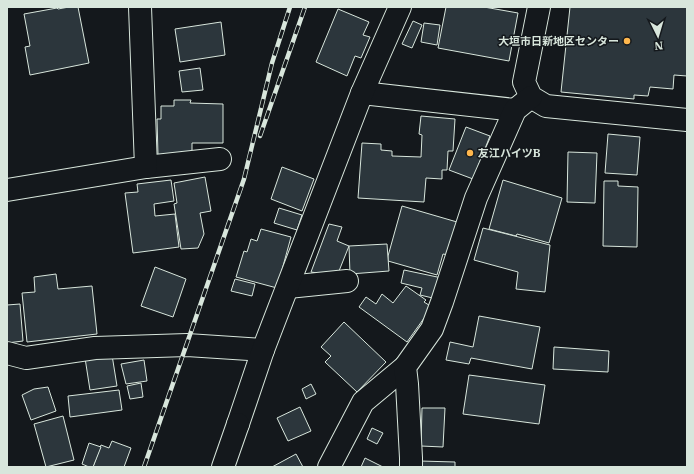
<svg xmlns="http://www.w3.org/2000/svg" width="694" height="474" font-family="'IBM Plex Serif','Noto Sans JP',serif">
	<rect width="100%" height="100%" fill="#14181c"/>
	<g fill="#2c363c" stroke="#d8e6dc">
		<path d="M69,7H78L89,63L30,75L25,47L30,46L24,14L57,8L58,9Z"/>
		<path d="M446,7H484L518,13L509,61L438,48Z"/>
		<path d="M570,7H687V76L674,75L673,89L650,87L648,96L634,95V99L561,92Z"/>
		<path d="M338,9L369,22L363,35L370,37L361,58L355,56L347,76L316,62Z"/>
		<path d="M413,21L422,25L412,48L402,44Z"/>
		<path d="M221,22L225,55L180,62L175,29Z"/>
		<path d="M424,23L440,25L437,45L421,42Z"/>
		<path d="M200,68L203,90L182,92L179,71Z"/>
		<path d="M174,100H191L190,103L223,104V143H192V154L158,155L157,119H161V106H174Z"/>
		<path d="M421,116L455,119L453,151H448L447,170H442V179L426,178L424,202L358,198L362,143L381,144V150L392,151V156L421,157L422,135L419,134Z"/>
		<path d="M466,127L490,136L473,179L449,170Z"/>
		<path d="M608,134L640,137L637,175L605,173Z"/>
		<path d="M568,152L597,153L595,203L567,202Z"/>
		<path d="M282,167L314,179L302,211L271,199Z"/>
		<path d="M205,177L211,211L200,213L204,234L198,248L181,249L174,204L177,203L174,183Z"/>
		<path d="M171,180L174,201L154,204L155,216L175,214L179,247L133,253L125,193L138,192L137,184Z"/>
		<path d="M503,180L562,198L549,243L517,234L516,236L489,229Z"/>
		<path d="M604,181H618V186L638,187L637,247L603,246Z"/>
		<path d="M402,206L457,222L448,255L443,254L437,275L388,261V256Z"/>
		<path d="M279,208L302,215L297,230L274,223Z"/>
		<path d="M329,224L342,227L337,241L349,246L337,276L311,272Z"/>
		<path d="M483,228L550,245L545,292L516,289L518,272L474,260Z"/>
		<path d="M261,229L291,237L277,288L236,277L244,251L247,252L251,239L257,241Z"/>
		<path d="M387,244L389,271L350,274L349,246Z"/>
		<path d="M155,267L186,279L173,317L141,306Z"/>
		<path d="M404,270L442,278L437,299L420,295L422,288L401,283Z"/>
		<path d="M56,274L58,289L92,286L97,334L27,342L22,293L35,292L34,277Z"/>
		<path d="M235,279L255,284L252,296L231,291Z"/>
		<path d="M406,286L426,300L424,302L432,307L407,342L359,307L366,297L376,304L382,294L393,303Z"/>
		<path d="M20,304L23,341L7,343V305Z"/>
		<path d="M479,316L540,327L532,369L471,358L469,364L446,360L450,342L473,347Z"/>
		<path d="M344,322L386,362L357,392L325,362L331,356L321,347Z"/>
		<path d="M554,347L609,351L608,372L553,369Z"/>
		<path d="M112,355L117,386L90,390L85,358Z"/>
		<path d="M144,360L147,381L126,384L121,364Z"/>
		<path d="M469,375L545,385L539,424L463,414Z"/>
		<path d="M141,383L143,397L130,399L127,386Z"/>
		<path d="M311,384L316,394L306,399L302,389Z"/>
		<path d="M48,387L56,411L31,420L22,395L34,389Z"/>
		<path d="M119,390L122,410L70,417L68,396Z"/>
		<path d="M300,407L311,431L288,441L277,418Z"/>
		<path d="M422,408H445L443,447L421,446Z"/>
		<path d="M63,416L74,460L46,467L34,424Z"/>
		<path d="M372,428L383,433L377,444L367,439Z"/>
		<path d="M112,441L131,448L124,467H93L101,445L109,448Z"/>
		<path d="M89,443L101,447L93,467H89L82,464Z"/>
		<path d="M296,454L303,467H272Z"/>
		<path d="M365,458L383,467H361Z"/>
		<path d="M420,461L455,462V467H420Z"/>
	</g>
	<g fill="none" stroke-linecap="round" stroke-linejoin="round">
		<g stroke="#d8e6dc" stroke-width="24">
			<g id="street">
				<path d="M539,7L524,82L531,97L546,106L687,120"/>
				<path d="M362,93L515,110"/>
				<path d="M146,167L220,159"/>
				<path d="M7,190L146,167L140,7"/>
				<path d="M288,287L347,281"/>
				<path d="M7,353L26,358L95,348L187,345L263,350"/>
				<path d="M238,424L263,350L362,93L400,7"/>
				<path d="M329,467L363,402L405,367"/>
				<path d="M411,467V458L407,384L405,367L432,329L442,302L476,198L515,110L531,97"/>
			</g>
		</g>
		<g stroke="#d8e6dc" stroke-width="24">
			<path id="secondary" d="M223,467L238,424"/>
		</g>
		<use href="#street" stroke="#14181c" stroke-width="22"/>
		<use href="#secondary" stroke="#14181c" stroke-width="22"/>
		<g stroke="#d8e6dc" stroke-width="4.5">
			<g id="rail">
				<path d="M260,136L305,7"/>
				<path d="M144,467L244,179L272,63L290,7"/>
			</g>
		</g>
		<use href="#rail" stroke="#14181c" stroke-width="3" stroke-dasharray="9" stroke-linecap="butt"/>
	</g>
	<g fill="#ffb74d" stroke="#14181c" stroke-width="1.5">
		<circle cx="627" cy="41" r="4"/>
		<circle cx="470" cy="153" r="4"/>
	</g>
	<g text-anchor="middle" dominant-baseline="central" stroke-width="3" stroke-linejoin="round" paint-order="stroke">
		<g font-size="11" font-weight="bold" fill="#d8e6dc" stroke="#14181c" text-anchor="end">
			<text x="619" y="41">大垣市日新地区センター</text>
			<text x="478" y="153" text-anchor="start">友江ハイツB</text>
		</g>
	</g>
	<rect width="694" height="474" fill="none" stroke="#d8e6dc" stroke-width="16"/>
	<g transform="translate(658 36) rotate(175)" stroke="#14181c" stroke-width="3" paint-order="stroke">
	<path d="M0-3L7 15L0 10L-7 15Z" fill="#d8e6dc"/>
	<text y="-6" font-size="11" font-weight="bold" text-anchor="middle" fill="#d8e6dc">N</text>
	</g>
</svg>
